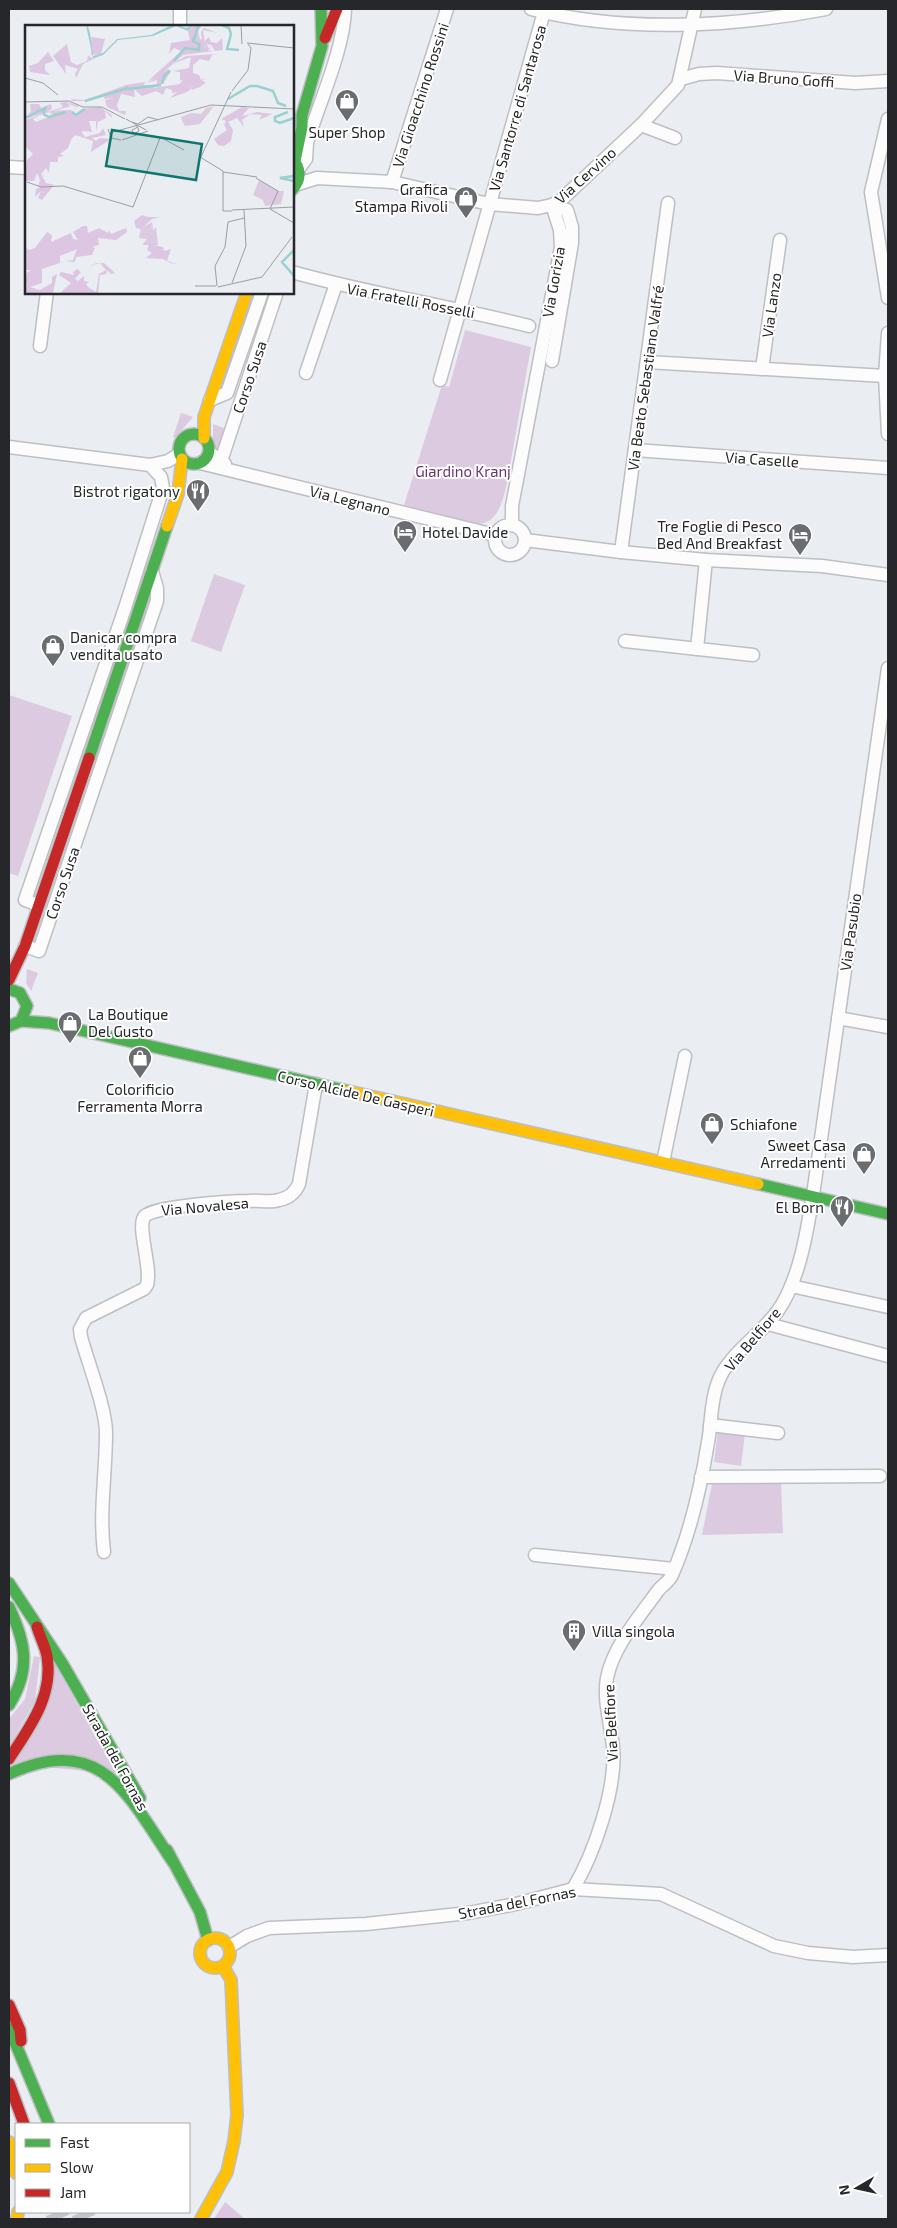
<svg xmlns="http://www.w3.org/2000/svg" width="897" height="2228" font-family="'Exo 2',sans-serif">
	<rect width="100%" height="100%" fill="#eaedf2"/>
	<g fill="#dccae1">
		<path d="M465,330L531,347L507,483C503,499 499,523 478,524L404,505L442,385L449,387Z"/>
		<path d="M181,413L193,417L175,438L173,437Z"/>
		<path d="M213,424L226,429L218,454L213,443Z"/>
		<path d="M214,574L245,585L221,652L191,641Z"/>
		<path d="M9,695L72,716L18,876L9,873Z"/>
		<path d="M27,969L38,973L31,991L26,983Z"/>
		<path d="M718,1430L745,1433L741,1466L714,1462Z"/>
		<path d="M781,1483L783,1533L702,1535L712,1484Z"/>
		<path d="M34,1656L40,1657L35,1701L9,1747V1719L25,1699Z"/>
		<path d="M54,1663L117,1774L14,1764Z"/>
	</g>
	<path fill="#dcc6e2" d="M225,2202L245,2219H214Z"/>
	<g fill="none" stroke-linecap="round" stroke-linejoin="round">
		<g stroke="#c3c5ca" stroke-width="22" stroke-dasharray="22 11" stroke-linecap="butt">
			<path d="M56,2212L59,2219"/>
			<path d="M82,2212L85,2219"/>
		</g>
		<g stroke="#bdbfc3" stroke-width="15">
			<g id="street">
				<path d="M531,9C624,33 732,27 826,9"/>
				<path d="M180,26V9"/>
				<path d="M681,79L699,74L717,73L855,83L888,81"/>
				<path d="M888,119L871,192L888,298"/>
				<path d="M641,125L675,138"/>
				<path d="M9,167L26,168"/>
				<path d="M299,168L306,159L307,143C319,103 344,49 345,9"/>
				<path d="M392,182L447,9"/>
				<path d="M298,184L317,178L392,182L489,204L538,208L552,205L561,200L641,125L678,85L695,9"/>
				<path d="M552,205L567,210L572,227V243L552,361"/>
				<path d="M292,272C370,294 451,306 529,326"/>
				<path d="M888,333L885,376L888,434"/>
				<path d="M40,346L47,292"/>
				<path d="M647,362L885,376"/>
				<path d="M762,369L780,240"/>
				<path d="M306,373L336,284"/>
				<path d="M440,380L544,12"/>
				<path d="M210,400L227,393L262,292"/>
				<path d="M9,447L150,465L168,461L179,454"/>
				<path d="M635,450L888,468"/>
				<path d="M209,452L225,464"/>
				<path d="M221,461L277,292"/>
				<path d="M200,463L495,535"/>
				<path d="M512,525V506L561,247L560,230L552,205"/>
				<circle cx="510" cy="540" r="15"/>
				<path d="M525,540L621,552L706,560L822,566L888,575"/>
				<path d="M621,552L668,203"/>
				<path d="M625,641L753,655"/>
				<path d="M697,649L706,560"/>
				<path d="M38,905L25,900L125,608L163,488L161,477L150,465"/>
				<path d="M25,946L39,951L157,601V588L152,571"/>
				<path d="M838,1018L888,1027"/>
				<path d="M663,1162L685,1056"/>
				<path d="M791,1286L888,1307"/>
				<path d="M768,1324L888,1356"/>
				<path d="M710,1425L778,1433"/>
				<path d="M701,1477L880,1476"/>
				<path d="M104,1552C99,1513 106,1473 106,1433C106,1408 88,1363 81,1337L80,1329L86,1318L144,1289L147,1285C152,1267 137,1229 144,1217C150,1206 233,1201 249,1201C259,1200 269,1203 279,1200C289,1198 295,1193 299,1184L316,1084"/>
				<path d="M535,1555L674,1569"/>
				<path d="M573,1889C594,1854 617,1788 613,1747C611,1725 603,1700 607,1678C613,1647 639,1617 657,1592C661,1586 669,1582 672,1575C690,1534 701,1486 708,1442C712,1422 710,1402 718,1382C727,1356 761,1334 777,1312C800,1281 808,1226 814,1188L888,668"/>
				<path d="M229,1947L247,1936L269,1928L366,1924L468,1913L516,1904L573,1889L661,1894L774,1946L808,1953L853,1957L888,1955"/>
			</g>
		</g>
		<g stroke="#bdbfc3" stroke-width="14">
			<g id="fast">
				<path d="M292,159C302,169 301,180 292,190"/>
				<path d="M295,161L302,127V115L322,46L321,9"/>
				<circle cx="194" cy="449" r="15"/>
				<path d="M89,758L167,526"/>
				<path d="M9,989L20,993L27,1006L21,1021L9,1026"/>
				<path d="M21,1021L49,1023L348,1091"/>
				<path d="M758,1184L888,1214"/>
				<path d="M9,1583L62,1663L140,1798"/>
				<path d="M9,1607C26,1643 31,1670 9,1705"/>
				<path d="M9,1774C102,1731 129,1797 173,1862"/>
				<path d="M167,1850L200,1912L208,1940"/>
				<path d="M9,2028L49,2124"/>
			</g>
		</g>
		<g stroke="#bdbfc3" stroke-width="14">
			<g id="slow">
				<path d="M204,438V417L247,292"/>
				<path d="M167,526L178,494L182,459"/>
				<path d="M348,1091L758,1184"/>
				<circle cx="215" cy="1953" r="15"/>
				<path d="M9,2142L16,2173"/>
				<path d="M17,2219L18,2212"/>
				<path d="M201,2219L227,2172L234,2141L237,2115L231,1980L223,1966"/>
			</g>
		</g>
		<g stroke="#bdbfc3" stroke-width="14">
			<g id="jam">
				<path d="M325,38L337,9"/>
				<path d="M9,980L25,946L89,758"/>
				<path d="M9,1759C29,1728 54,1696 47,1656C45,1646 40,1637 37,1627"/>
				<path d="M9,2005L20,2030L21,2041"/>
				<path d="M9,2083L24,2124"/>
			</g>
		</g>
		<use href="#street" stroke="#fcfcfd" stroke-width="12"/>
		<use href="#fast" stroke="#4caf50" stroke-width="11"/>
		<use href="#slow" stroke="#ffc107" stroke-width="11"/>
		<use href="#jam" stroke="#c62828" stroke-width="11"/>
	</g>
	<defs>
		<g id="shop-pin" transform="scale(1.25)"><path d="M0 17L-7.5 6A9.5 9.5 0 1 1 7.5 6Z" fill="#6a6c70" stroke="#fff"/><path d="M-5-2.5h2.3a2.7 3.5 0 0 1 5.4 0H5L5.5 6h-11ZM-1.5-2.5h3a1.5 2.3 0 0 0-3 0Z" fill="#fff"/></g>
		<g id="restaurant-pin" transform="scale(1.25)"><path d="M0 17L-7.5 6A9.5 9.5 0 1 1 7.5 6Z" fill="#6a6c70" stroke="#fff"/><path d="M-5-6h1v4h1v-4h1v4h1v-4h1v5L-1.5 .5V6h-2V.5L-5-1ZM5-6V6H3V1.5H1.5Q1.5-4 5-6Z" fill="#fff"/></g>
		<g id="hotel-pin" transform="scale(1.25)"><path d="M0 17L-7.5 6A9.5 9.5 0 1 1 7.5 6Z" fill="#6a6c70" stroke="#fff"/><path d="M-6-4.5h1.5V1H6V5H4.5V3h-9V5H-6ZM-4 0a1.8 1.8 0 1 1 3.6 0ZM.5 0V-2.5h3Q6-2.5 6 0Z" fill="#fff"/></g>
		<g id="building-pin" transform="scale(1.25)"><path d="M0 17L-7.5 6A9.5 9.5 0 1 1 7.5 6Z" fill="#6a6c70" stroke="#fff"/><path d="M-4-6H4V6H1V3H-1V6H-4ZM-2.5-4.3h1.7v1.8h-1.7ZM.8-4.3h1.7v1.8H.8ZM-2.5-1h1.7V.8h-1.7ZM.8-1h1.7V.8H.8Z" fill="#fff"/></g>
	</defs>
	<g fill-rule="evenodd">
		<use href="#shop-pin" x="347" y="101"/>
		<use href="#shop-pin" x="466" y="198"/>
		<use href="#restaurant-pin" x="198" y="491"/>
		<use href="#hotel-pin" x="405" y="532"/>
		<use href="#hotel-pin" x="800" y="535"/>
		<use href="#shop-pin" x="53" y="646"/>
		<use href="#shop-pin" x="70" y="1023"/>
		<use href="#shop-pin" x="140" y="1058"/>
		<use href="#shop-pin" x="712" y="1124"/>
		<use href="#shop-pin" x="864" y="1154"/>
		<use href="#restaurant-pin" x="842" y="1207"/>
		<use href="#building-pin" x="574" y="1631"/>
	</g>
	<g text-anchor="middle" dominant-baseline="central" stroke-width="4" stroke-linejoin="round" paint-order="stroke">
		<g font-size="15" fill="#25272a" stroke="#fff">
			<text transform="translate(784 78) rotate(4)">Via Bruno Goffi</text>
			<text transform="translate(420 95) rotate(-72)">Via Gioacchino Rossini</text>
			<text transform="translate(517 108) rotate(-74)">Via Santorre di Santarosa</text>
			<text transform="translate(585 175) rotate(-42)">Via Cervino</text>
			<text transform="translate(553 282) rotate(-80)">Via Gorizia</text>
			<text transform="translate(411 300) rotate(11)">Via Fratelli Rosselli</text>
			<text transform="translate(771 305) rotate(-82)">Via Lanzo</text>
			<text transform="translate(249 377) rotate(-71)">Corso Susa</text>
			<text transform="translate(645 378) rotate(-82)">Via Beato Sebastiano Valfré</text>
			<text transform="translate(762 459) rotate(4)">Via Caselle</text>
			<text transform="translate(350 500) rotate(14)">Via Legnano</text>
			<text transform="translate(62 883) rotate(-71)">Corso Susa</text>
			<text transform="translate(850 932) rotate(-82)">Via Pasubio</text>
			<text transform="translate(356 1093) rotate(13)">Corso Alcide De Gasperi</text>
			<text transform="translate(205 1206) rotate(-5)">Via Novalesa</text>
			<text transform="translate(752 1339) rotate(-50)">Via Belfiore</text>
			<text transform="translate(610 1723) rotate(-93)">Via Belfiore</text>
			<text transform="translate(116 1757) rotate(61)">Strada del Fornas</text>
			<text transform="translate(517 1902) rotate(-11)">Strada del Fornas</text>
		</g>
		<g font-size="15" fill="#25272a" stroke="#fff" text-anchor="end">
			<text x="347" y="132" text-anchor="middle">Super Shop</text>
			<text x="448" y="189">Grafica<tspan x="448" dy="17">Stampa Rivoli</tspan></text>
			<text x="180" y="491">Bistrot rigatony</text>
			<text x="782" y="526">Tre Foglie di Pesco<tspan x="782" dy="17">Bed And Breakfast</tspan></text>
			<text x="422" y="532" text-anchor="start">Hotel Davide</text>
			<text x="70" y="637" text-anchor="start">Danicar compra<tspan x="70" dy="17">vendita usato</tspan></text>
			<text x="88" y="1014" text-anchor="start">La Boutique<tspan x="88" dy="17">Del Gusto</tspan></text>
			<text x="140" y="1089" text-anchor="middle">Colorificio<tspan x="140" dy="17">Ferramenta Morra</tspan></text>
			<text x="730" y="1124" text-anchor="start">Schiafone</text>
			<text x="846" y="1145">Sweet Casa<tspan x="846" dy="17">Arredamenti</tspan></text>
			<text x="824" y="1207">El Born</text>
			<text x="592" y="1631" text-anchor="start">Villa singola</text>
		</g>
		<g font-size="15" fill="#68356d" stroke="#fff">
			<text x="463" y="471">Giardino Kranj</text>
		</g>
	</g>
	<g transform="translate(25 25)">
		<rect width="269" height="269" fill="#eaedf2"/>
		<path d="M189,81L175,99L160,101L157,96L156,92L166,88L176,89L181,83ZM234,155L253,166H259L256,179L240,181L238,175L228,170ZM127,197L128,205L131,202L133,220H117L122,214L114,213L116,203Z" fill="#dccae1"/>
		<path d="M169,0H177L173,6L175,15L177,14L176,7L179,3L193,8L178,5L181,26L180,16L184,12L186,17L192,18L197,13L198,25L190,26L186,20L182,19L183,23L186,22L183,25L188,26L158,30L134,51L123,56L156,26L149,23L144,29L146,18L165,15L163,6ZM66,12L80,14L76,29L66,30ZM42,19L46,37L52,40L62,36L63,31L68,33L81,28L58,39L51,53L50,48L53,44L40,40L41,49L28,31ZM23,27L29,36L20,39V45L25,50L5,47L4,41L13,38ZM193,29L187,30L184,36L175,34L168,40V48L174,50L176,55L180,53L177,56L181,57L175,62L167,65L164,58L166,64L162,67L145,73L152,67L147,68V65L141,63L138,70L131,66L117,71L109,64L110,72L96,69L92,80L94,86H101L100,90L82,82L80,75L90,73L79,74L80,69L90,65L62,76H47L46,74L60,75L101,60L120,57L119,60H132V55L122,58L143,44L146,46L139,57L128,63L155,59L158,54L155,56V47L148,46L164,43L166,32L147,39L161,31ZM41,77L52,80L54,83L42,78L46,81L0,94L6,86L5,79H14L16,83L26,79L27,84L22,87L38,82L35,78ZM75,82L86,89L87,93L80,86L81,93L73,97L71,106V96H64L67,107L57,106V108L60,112L75,108L78,103L81,110L67,113L71,116L75,113L86,114L66,127L68,116L51,110L47,113L43,123L35,129L39,131L33,132V137H25L24,148L21,143L16,149L21,158L29,160L17,175L13,173L16,166L10,172L11,164L16,162L13,161L15,155L12,148L9,156H0L2,135L8,129L0,121V95L16,90L8,94L11,97L26,91L28,89L24,88L28,86L46,85L51,89L57,84ZM217,82L224,83L217,91L232,87L247,89L234,95L237,90L225,89L217,95L219,102L212,93L203,97L208,105L206,116L199,121L193,120L189,114L202,105L199,100L201,96L196,94ZM117,190L123,192H135L127,194L116,204L111,203L109,196ZM58,201H62L63,208L74,203L83,208L84,205L86,209L101,203L102,207L91,215L73,213L74,220L67,222L70,223L67,230L51,232L50,237L40,236L48,235L52,224L35,231V238L17,244V258L5,262L15,265L27,258V252L32,249L28,268L0,269V249L6,245H0V222L4,225L10,223L22,207L27,210L26,217L46,208L48,214L53,215L48,207ZM124,219L138,222L139,226L146,224L142,236L153,239L145,238L138,234L121,233L127,228L122,225ZM72,238H79L90,248L86,249L82,245L81,249L75,250L73,269H34L46,258L34,250L36,247L49,250L48,247L52,244L56,247L50,254L53,256L59,251V256L64,257L61,259L63,262L71,267L74,249L81,245L75,238L63,241Z" fill="#dcc6e2"/>
		<path d="M61,0L63,2L65,8L68,31L78,28L92,14L126,10L147,0H154L161,3L168,0L163,6L151,1L128,11L93,15L78,30L68,33Z" fill="#9ad1cf"/>
		<path fill="none" stroke="#9ad1cf" stroke-width="2.5" d="M197,0L204,3L206,9L202,24L214,25M149,36L160,23L174,25V19L168,16L174,0M137,59L139,51L145,46M103,64L136,60M203,74L225,61H232L248,66L253,78L261,81M60,76L103,63M47,87L51,90L60,84M263,87L250,92V96L255,98L269,93M18,89L24,92L41,87M0,93L20,83L18,88M269,151L255,153L269,156M269,225L257,237L269,251"/>
		<path fill="none" stroke="#9b9ea2" stroke-width="1" d="M216,0L217,19M222,18L269,23M0,53L18,58L33,70M207,66L223,45L226,23L223,19M0,77L44,76L58,82H77L100,94M101,94L121,105M107,97L113,99L123,92L134,95M111,100L113,103L114,106L109,109L107,105L113,102M83,104L86,113L96,115M88,107L186,80L269,84M137,113L159,125M97,115L123,106M175,132L198,146V186H207M176,132L206,67M198,147L232,152M231,153L253,166L245,184L269,198M2,157L16,162L38,161L108,182M108,182L135,113M207,185L269,182M203,197L219,193M207,258L221,221L219,185M170,261H191M192,261L190,241L200,222L203,197M193,262L237,252L267,212"/>
		<path fill="#0f766e" fill-opacity="0.15" stroke="#0f766e" stroke-width="2.5" d="M87,105L177,119L171,155L81,141Z"/>
		<rect width="269" height="269" fill="none" stroke="#25272a" stroke-width="2.5"/>
	</g>
	<rect width="897" height="2228" fill="none" stroke="#25272a" stroke-width="20"/>
	<rect x="15" y="2123" width="175" height="90" fill="#ffffff" stroke="#a8a9aa"/>
	<rect x="25" y="2139" width="25" height="8" fill="#4caf50" stroke="#a8a9aa"/>
	<text x="60" y="2148" font-size="15" fill="#25272a">Fast</text>
	<rect x="25" y="2164" width="25" height="8" fill="#ffc107" stroke="#a8a9aa"/>
	<text x="60" y="2173" font-size="15" fill="#25272a">Slow</text>
	<rect x="25" y="2189" width="25" height="8" fill="#c62828" stroke="#a8a9aa"/>
	<text x="60" y="2198" font-size="15" fill="#25272a">Jam</text>
	<g transform="translate(857 2188) rotate(261)" stroke="#ffffff" stroke-width="4" paint-order="stroke">
	<path d="M0-4L9 19L0 12L-9 19Z" fill="#25272a"/>
	<text y="-8" font-size="14" font-weight="bold" text-anchor="middle" fill="#25272a">N</text>
	</g>
</svg>
